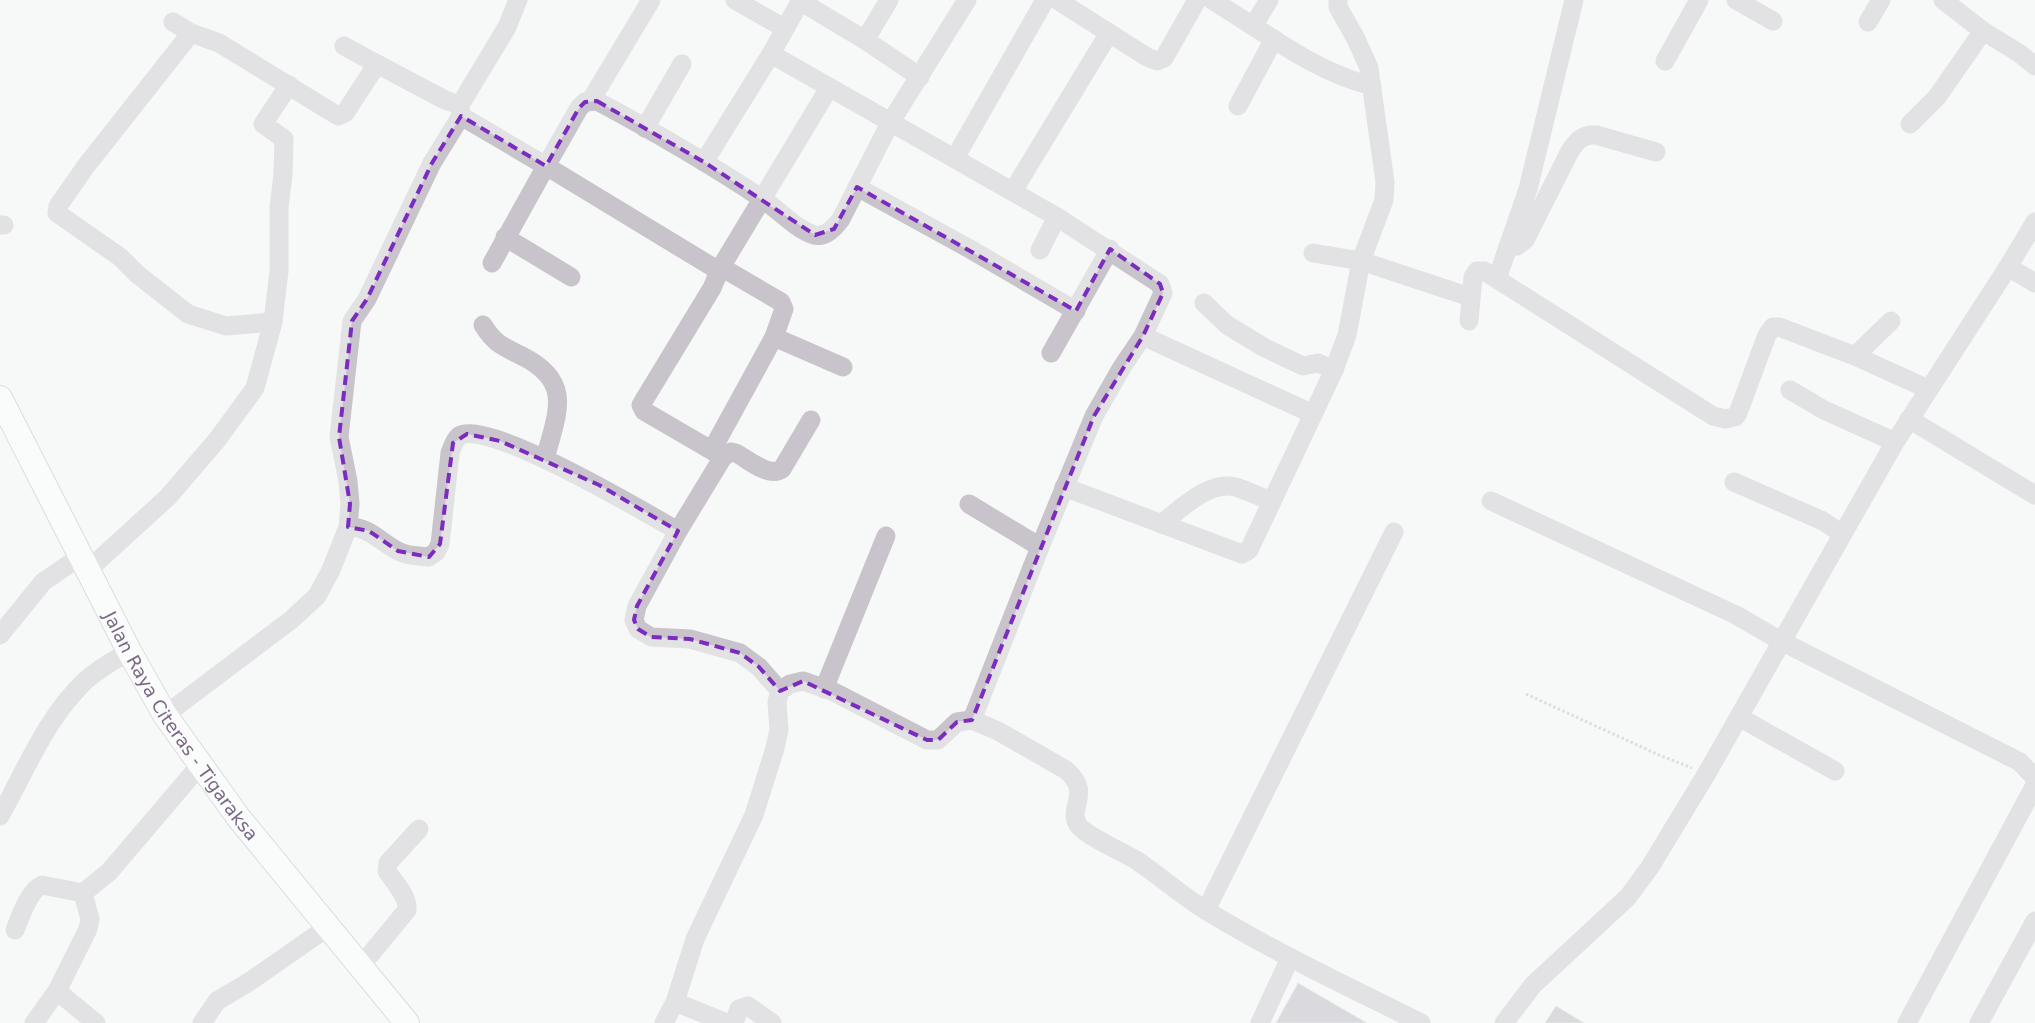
<svg xmlns="http://www.w3.org/2000/svg" width="2035" height="1023" font-family="'DejaVu Sans',sans-serif">
	<rect width="100%" height="100%" fill="#f6f9f7"/>
	<g fill="#b8b1be" stroke="#d8dad9">
		<path d="M1298,983L1367,1023H1276Z"/>
		<path d="M1556,1006L1584,1023H1545Z"/>
	</g>
	<g fill="none" stroke-linecap="round" stroke-linejoin="round">
		<g stroke="#bcb7bf" stroke-width="26">
			<g id="major">
				<path id="s1" d="M0,398L129,651L165,715L238,817L407,1023"/>
			</g>
		</g>
		<path stroke="#bfbcc1" stroke-width="3" stroke-dasharray="2.5 2.5" stroke-linecap="butt" d="M1526,694L1659,755L1692,768"/>
		<g stroke="#c9c4cb" stroke-width="19">
			<path d="M735,0L784,28"/>
			<path d="M1057,0L1147,57L1157,61L1164,58L1197,0"/>
			<path d="M1212,0L1253,26L1269,0"/>
			<path d="M1736,0L1773,21"/>
			<path d="M1943,0L1983,31L2019,53L2035,66"/>
			<path d="M800,1L865,40L920,77"/>
			<path d="M173,22L191,33L219,43L338,116L345,113L377,64L445,100L460,105"/>
			<path d="M1868,22L1881,0"/>
			<path d="M1253,26C1291,51 1328,75 1372,86"/>
			<path d="M191,33L86,166L58,206L57,213L120,257L137,274L188,314L226,326L273,322"/>
			<path d="M865,40L889,0"/>
			<path d="M344,46L377,64"/>
			<path d="M771,54L1057,217L1160,284L1163,293L1143,336L1122,367L1094,416L1040,547L972,720L998,731L1066,770C1093,793 1067,807 1078,825C1086,836 1123,852 1136,860C1160,876 1182,896 1207,911C1276,953 1349,987 1421,1023"/>
			<path d="M1665,61L1699,0"/>
			<path d="M591,100L651,0"/>
			<path d="M1238,106L1274,39"/>
			<path d="M461,116L546,166L492,263"/>
			<path d="M1910,124L1937,97L1983,31"/>
			<path d="M645,128L682,64"/>
			<path d="M955,158L1045,0"/>
			<path d="M704,162L771,54L801,0"/>
			<path d="M857,187L970,249L1076,311"/>
			<path d="M1013,191L1109,33"/>
			<path d="M0,225H4"/>
			<path d="M505,237L571,277"/>
			<path d="M1508,247L1517,246L1525,240L1570,151C1577,141 1582,134 1596,135L1656,152"/>
			<path d="M1040,250L1057,217"/>
			<path d="M1313,253L1361,261L1470,297"/>
			<path d="M2008,267L2035,283"/>
			<path d="M719,271L546,166L579,108L585,102L597,101C653,131 708,163 761,198C778,209 794,228 814,235C826,238 835,227 841,219L890,123L967,0"/>
			<path d="M1497,279L1528,189L1574,0"/>
			<path d="M1204,303L1227,325L1265,348L1303,366L1318,363L1334,370"/>
			<path d="M1469,321L1473,277L1477,271H1484L1713,416L1725,419L1735,417L1738,413L1767,335L1773,327H1779L1855,356L1928,389"/>
			<path d="M483,325C495,344 502,346 522,356C574,382 557,413 545,459"/>
			<path d="M1143,336L1313,414"/>
			<path d="M774,337L843,367"/>
			<path d="M1051,353L1110,249"/>
			<path d="M1855,356L1891,321"/>
			<path d="M1790,390L1824,410L1895,442"/>
			<path d="M1909,419L2035,495"/>
			<path d="M712,450L774,337L784,309L781,302L721,267"/>
			<path d="M723,457L731,452L736,453C749,460 769,478 782,469L811,420"/>
			<path d="M1734,482L1823,521L1842,534"/>
			<path d="M1064,487L1242,554L1249,550L1334,370L1347,335L1361,261L1384,200L1385,182L1369,68L1356,39L1338,7V0"/>
			<path d="M1491,501L1736,615L1781,641L2020,762L2035,778"/>
			<path d="M969,504L1040,547"/>
			<path d="M1161,524C1181,509 1209,480 1236,487C1248,491 1260,497 1272,501"/>
			<path d="M348,527C369,526 380,542 398,551C407,556 419,556 429,557L436,552L440,544L450,453C452,448 454,440 459,436C485,417 648,514 678,531"/>
			<path d="M88,570L168,497L217,440L255,388L273,322L279,271V208L283,174L284,139L263,124L289,85"/>
			<path d="M0,635L43,582L81,556"/>
			<path d="M824,689L886,536"/>
			<path d="M780,691L759,667L740,653L690,639L651,637L638,629L634,620L637,606L678,531L723,457L644,411L641,405L712,288L721,267L829,88"/>
			<path d="M165,715L291,620L317,596L331,570L348,527L350,504L348,481L339,437L352,321L367,299L432,163L461,116L460,105L507,27L518,0"/>
			<path d="M1739,717L1835,771"/>
			<path d="M0,816C26,770 46,718 85,681C98,669 115,660 129,651"/>
			<path d="M1206,910L1394,532"/>
			<path d="M15,930C20,918 29,890 42,885L83,893"/>
			<path d="M360,967L407,910C409,897 394,882 387,871L388,863L419,829"/>
			<path d="M57,991L96,1023"/>
			<path d="M675,1002L727,1023"/>
			<path d="M34,1023L57,991L88,929L90,919L83,893L109,872L201,764"/>
			<path d="M202,1023L217,1001L249,982L328,927"/>
			<path d="M664,1023L675,1002L695,939L754,815L775,748L779,730L777,702L780,691L790,684L803,681L832,691L927,740H938L957,722L972,720"/>
			<path d="M734,1023L739,1009L748,1006L772,1023"/>
			<path d="M1260,1023L1290,958"/>
			<path d="M1504,1023L1533,985L1628,897L1650,867L1707,773L1895,442L2008,267L2035,222"/>
			<path d="M1907,1023L2035,785"/>
			<path d="M1979,1023L2035,921"/>
		</g>
		<use href="#major" stroke="#fff" stroke-width="24"/>
	</g>
	<path d="M0 0H2035V1023H0ZM597,101L704,162L815,235L834,229L857,187L1076,311L1110,249L1160,284L1163,293L1143,336L1094,416L972,720L957,722L938,740H927L803,681L780,691L759,667L740,653L690,639L651,637L638,629L634,620L637,606L678,531L599,485L500,441L467,434L453,443L440,544L429,557L398,551L369,531L348,527L350,504L339,437L352,321L367,299L432,163L461,116L546,166L579,108L585,102Z" fill="#f6f9f7" fill-opacity=".55" fill-rule="evenodd"/>
	<path fill="none" stroke="#7b2cbf" stroke-width="4" stroke-dasharray="10 6" stroke-linejoin="round" d="M597,101L704,162L815,235L834,229L857,187L1076,311L1110,249L1160,284L1163,293L1143,336L1094,416L972,720L957,722L938,740H927L803,681L780,691L759,667L740,653L690,639L651,637L638,629L634,620L637,606L678,531L599,485L500,441L467,434L453,443L440,544L429,557L398,551L369,531L348,527L350,504L339,437L352,321L367,299L432,163L461,116L546,166L579,108L585,102Z"/>
	<g text-anchor="middle" dominant-baseline="central" stroke-width="5" stroke-linejoin="round" paint-order="stroke">
		<g font-size="18" fill="#7b6887" stroke="#fff">
			<text stroke="none"><textPath href="#s1" startOffset="375">Jalan Raya Citeras - Tigaraksa</textPath></text>
		</g>
	</g>
</svg>
